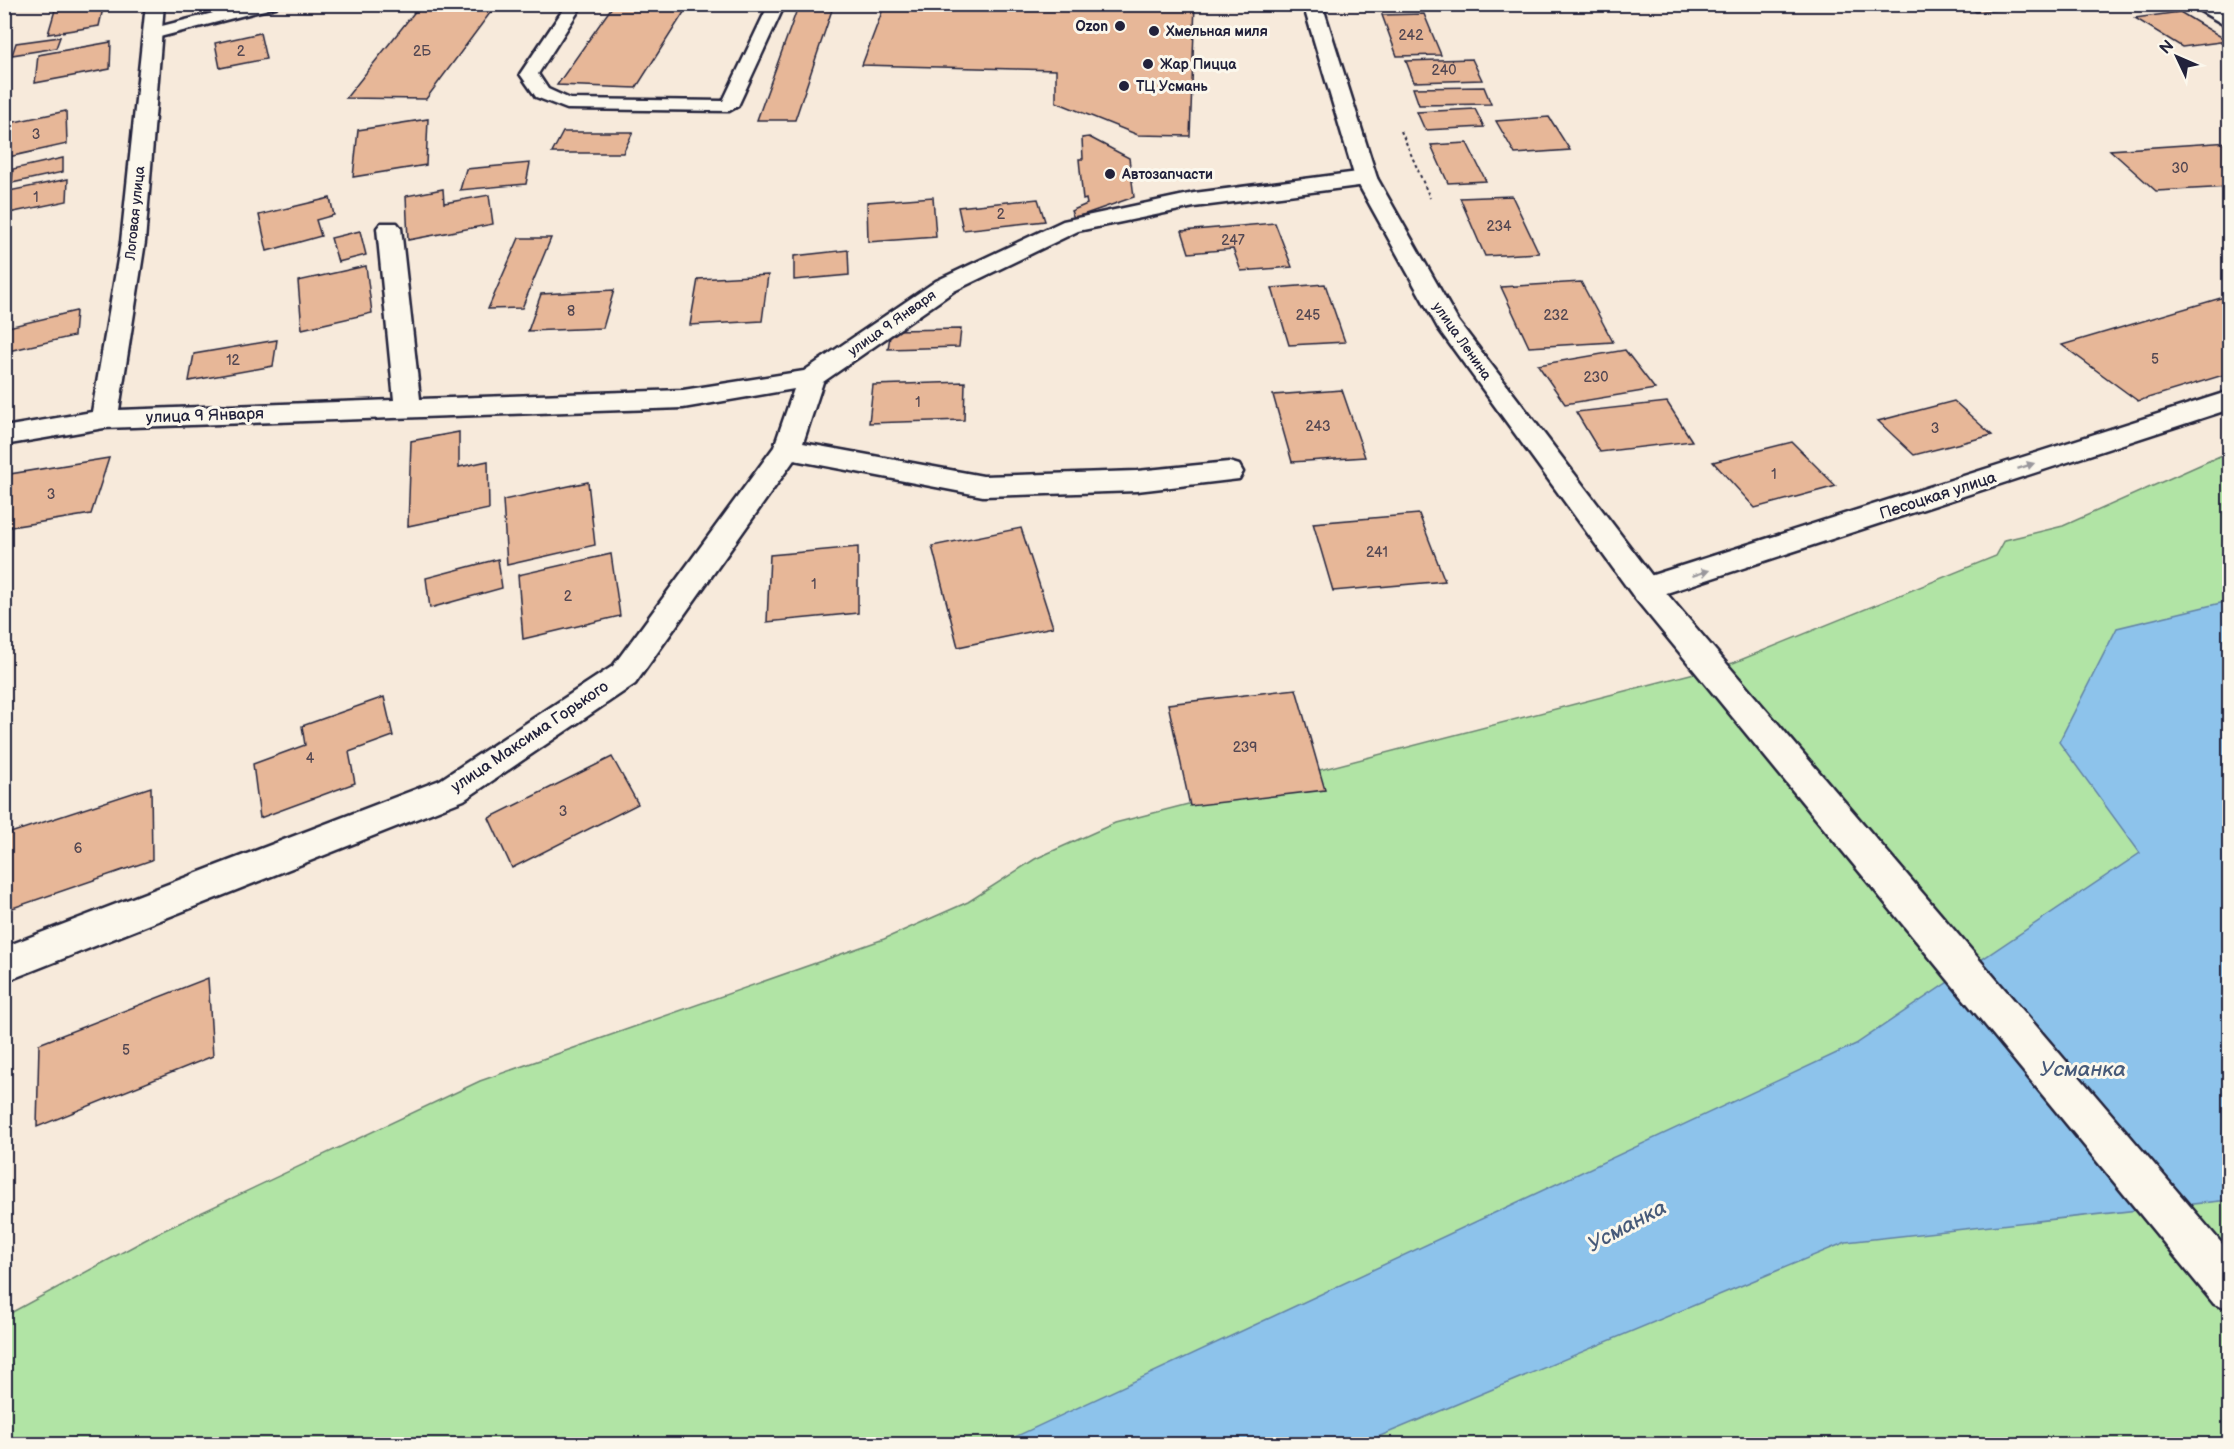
<svg xmlns="http://www.w3.org/2000/svg" width="2234" height="1449" font-family="'Balsamiq Sans',sans-serif">
	<rect width="100%" height="100%" fill="#f7eadb"/>
	<filter id="ink" filterUnits="userSpaceOnUse"><feTurbulence type="fractalNoise" baseFrequency=".0167" numOctaves="2"/><feDisplacementMap in="SourceGraphic" scale="12" xChannelSelector="R" yChannelSelector="G"/><feConvolveMatrix kernelMatrix="1 2 1 2 8 2 1 2 1" color-interpolation-filters="sRGB"/></filter>
	<g filter="url(#ink)">
		<path fill="#b1e4a5" stroke="#6a8370" stroke-width="1.5" d="M2229,452V1444H5V1316L156,1234L480,1081L884,939L968,902L1035,859L1115,823L1733,663L1996,556L2005,540L2063,526Z"/>
		<path fill="#8dc3eb" stroke="#6283a5" stroke-width="1.5" d="M2229,601V1200L1846,1242L1361,1444H1000L1856,1044L2140,853L2059,742L2117,628Z"/>
		<g fill="#e7b798" stroke="#22223b" stroke-width="1.5">
			<path d="M91,4H104L99,26L48,34L55,10Z"/>
			<path d="M421,4L496,5L426,99L346,98Z"/>
			<path d="M614,4L688,6L636,88L557,85Z"/>
			<path d="M799,4H834L795,120H757Z"/>
			<path d="M885,4H1195L1190,136L1138,135L1056,102V70L862,65Z"/>
			<path d="M1376,4H1455V6L1378,9Z"/>
			<path d="M1966,4H2043L2045,6L1976,12Z"/>
			<path d="M2180,12L2228,41L2182,47L2135,18Z"/>
			<path d="M1424,14L1441,55L1397,56L1382,15Z"/>
			<path d="M260,33L266,59L220,68L215,43Z"/>
			<path d="M60,37L56,48L12,55L16,43Z"/>
			<path d="M111,42L110,69L35,83L38,55Z"/>
			<path d="M1472,59L1482,80L1414,82L1406,61Z"/>
			<path d="M1484,87L1491,104L1419,105L1413,88Z"/>
			<path d="M1475,109L1484,127L1425,130L1417,112Z"/>
			<path d="M66,111L67,144L4,158L5,124Z"/>
			<path d="M1549,117L1570,150L1515,154L1496,121Z"/>
			<path d="M428,119L426,165L353,177L358,130Z"/>
			<path d="M563,132H633L623,153H552Z"/>
			<path d="M1089,137L1129,158L1134,197L1074,218L1071,211L1087,204L1086,199L1083,200L1079,159H1083L1082,138Z"/>
			<path d="M2230,142V187L2156,191L2110,150Z"/>
			<path d="M1467,143L1486,181L1448,183L1431,145Z"/>
			<path d="M63,158V172L12,183L13,169Z"/>
			<path d="M530,163L526,184L460,190L466,169Z"/>
			<path d="M68,179L67,201L4,214V192Z"/>
			<path d="M443,189L444,203L489,195L493,224L408,240L406,196Z"/>
			<path d="M1512,196L1539,253L1485,256L1460,198Z"/>
			<path d="M933,197L936,237L868,242L867,202Z"/>
			<path d="M330,198L334,215L316,220L321,236L267,251L259,215Z"/>
			<path d="M1038,199L1045,221L963,230L958,207Z"/>
			<path d="M1275,223L1292,267L1241,271L1233,249L1189,253L1182,231Z"/>
			<path d="M360,231L366,255L338,262L331,238Z"/>
			<path d="M519,238H551L522,308L488,309Z"/>
			<path d="M848,250L849,275L794,280V256Z"/>
			<path d="M366,266L372,313L302,329L298,281Z"/>
			<path d="M768,275L762,321L690,325L698,279Z"/>
			<path d="M1581,282L1613,342L1529,347L1501,287Z"/>
			<path d="M1325,284L1345,342L1289,345L1272,288Z"/>
			<path d="M614,290L603,328L528,331L541,294Z"/>
			<path d="M2224,297L2230,301V373L2138,401L2062,345Z"/>
			<path d="M76,311L74,336L4,352V328Z"/>
			<path d="M961,329L959,347L888,349L891,330Z"/>
			<path d="M277,340L273,366L189,381L194,354Z"/>
			<path d="M1625,350L1655,389L1565,404L1538,365Z"/>
			<path d="M965,382L964,420L869,423L873,385Z"/>
			<path d="M1342,390L1365,457L1292,462L1273,395Z"/>
			<path d="M1954,401L1992,435L1914,455L1878,421Z"/>
			<path d="M1667,402L1692,441L1600,452L1576,412Z"/>
			<path d="M459,432V467L488,461L489,509L408,526L411,441Z"/>
			<path d="M1792,442L1836,486L1755,508L1713,462Z"/>
			<path d="M109,458L91,514L4,528V475Z"/>
			<path d="M588,482L595,545L507,565L503,500Z"/>
			<path d="M1419,514L1445,581L1333,591L1313,523Z"/>
			<path d="M1021,528L1053,627L958,647L932,546Z"/>
			<path d="M858,547V613L767,622L770,555Z"/>
			<path d="M611,554L620,616L523,639L518,575Z"/>
			<path d="M498,559L502,588L430,608L426,578Z"/>
			<path d="M1296,689L1325,790L1190,806L1168,704Z"/>
			<path d="M384,697L393,736L349,752L355,783L260,818L253,764L305,745L302,726Z"/>
			<path d="M612,757L638,804L512,868L489,818Z"/>
			<path d="M151,787L152,860L4,911V835Z"/>
			<path d="M208,978L213,1056L37,1127L39,1044Z"/>
		</g>
		<g fill="none" stroke-linecap="round" stroke-linejoin="round">
			<g stroke="#22223b" stroke-width="5">
				<g id="service">
					<path d="M249,4H278L276,7L152,39L144,34L146,30Z"/>
					<path d="M567,4H583L538,74L548,89L570,99L723,101L769,4H785L738,106L729,111L567,109L536,97L520,74Z"/>
				</g>
			</g>
			<g stroke="#22223b" stroke-width="5">
				<g id="minor">
					<path d="M146,4H164L145,242L119,410L394,400L377,228L381,223H397L401,228L420,399L683,390L804,371L936,281L1063,221L1194,193L1366,171L1374,173L1377,178L1374,183L1366,185L1194,207L1078,231L954,291L823,382L803,443L983,476L1137,471L1229,462L1239,465L1243,472L1239,479L1137,491L983,496L794,460L635,684L464,800L4,982V947L440,780L613,666L774,447L794,389L683,408L104,428L4,445V427L92,412L121,242Z"/>
					<path d="M2188,4H2212L2230,14V28Z"/>
					<path d="M2230,391V409L1645,600L1634,597L1630,589L1634,581Z"/>
				</g>
			</g>
			<g stroke="#22223b" stroke-width="5">
				<path id="secondary" d="M1303,4H1322L1377,178L1458,321L1656,581L2230,1253V1310L2214,1304L1634,597L1438,328L1355,178Z"/>
			</g>
			<path stroke="#22223b" stroke-width="2" stroke-dasharray="3 3" stroke-linecap="butt" d="M1401,131L1430,198"/>
			<use href="#service" fill="#fbf7ec" fill-rule="evenodd"/>
			<use href="#minor" fill="#fbf7ec" fill-rule="evenodd"/>
			<use href="#secondary" fill="#fbf7ec" fill-rule="evenodd"/>
		</g>
		<defs><path id="oneway-solid" d="M-6-.8H1V-3.2L6.5 0L1 3.2V.8H-6Z" transform="scale(1.5)"/></defs>
		<g fill="#99979c">
			<use href="#oneway-solid" transform="translate(2026 466) rotate(-18)"/>
			<use href="#oneway-solid" transform="translate(1701 573) rotate(-18)"/>
		</g>
	</g>
	<g fill="#22223b" stroke="#fbf7ec" stroke-width="2">
		<circle cx="1120" cy="26" r="6"/>
		<circle cx="1154" cy="31" r="6"/>
		<circle cx="1148" cy="64" r="6"/>
		<circle cx="1124" cy="86" r="6"/>
		<circle cx="1110" cy="174" r="6"/>
	</g>
	<g text-anchor="middle" dominant-baseline="central" stroke-width="6" stroke-linejoin="round" paint-order="stroke">
		<g font-size="14" font-weight="bold" fill="#22223b" stroke="#fbf7ec" text-anchor="start">
			<text x="1108" y="26" text-anchor="end">Ozon</text>
			<text x="1166" y="31">Хмельная миля</text>
			<text x="1160" y="64">Жар Пицца</text>
			<text x="1136" y="86">ТЦ Усмань</text>
			<text x="1122" y="174">Автозапчасти</text>
		</g>
		<g font-size="14" fill="#534752">
			<text x="1411" y="35">242</text>
			<text x="241" y="51">2</text>
			<text x="422" y="51">2Б</text>
			<text x="1444" y="70">240</text>
			<text x="36" y="134">3</text>
			<text x="2180" y="168">30</text>
			<text x="36" y="197">1</text>
			<text x="1001" y="214">2</text>
			<text x="1499" y="226">234</text>
			<text x="1233" y="240">247</text>
			<text x="571" y="311">8</text>
			<text x="1308" y="315">245</text>
			<text x="1556" y="315">232</text>
			<text x="2155" y="359">5</text>
			<text x="233" y="360">12</text>
			<text x="1596" y="377">230</text>
			<text x="918" y="402">1</text>
			<text x="1318" y="426">243</text>
			<text x="1935" y="428">3</text>
			<text x="1774" y="474">1</text>
			<text x="51" y="494">3</text>
			<text x="1377" y="552">241</text>
			<text x="814" y="584">1</text>
			<text x="568" y="596">2</text>
			<text x="1245" y="747">239</text>
			<text x="310" y="758">4</text>
			<text x="563" y="811">3</text>
			<text x="78" y="848">6</text>
			<text x="126" y="1050">5</text>
		</g>
		<g font-size="14" fill="#22223b" stroke="#fbf7ec">
			<text transform="translate(135 213) rotate(-84)">Логовая улица</text>
			<text transform="translate(892 323) rotate(-35)">улица 9 Января</text>
			<text transform="translate(1462 341) rotate(55)">улица Ленина</text>
		</g>
		<g font-size="16" fill="#22223b" stroke="#fbf7ec">
			<text transform="translate(205 416) rotate(-2)">улица 9 Января</text>
			<text transform="translate(1938 496) rotate(-18)">Песоцкая улица</text>
			<text transform="translate(530 737) rotate(-34)">улица Максима Горького</text>
		</g>
		<g font-size="21" font-style="italic" fill="#475a79" stroke="#fbf7ec">
			<text x="2083" y="1069">Усманка</text>
			<text transform="translate(1627 1226) rotate(-28)">Усманка</text>
		</g>
	</g>
	<rect width="2234" height="1449" fill="none" stroke="#fbf7ec" stroke-width="24"/>
	<rect x="12" y="12" width="2210" height="1425" fill="none" stroke="#22223b" stroke-width="2" filter="url(#ink)"/>
	<g transform="translate(2177 57) rotate(314)" stroke="#fbf7ec" stroke-width="4.5" paint-order="stroke">
	<path d="M0-4.5L10 22L0 15L-10 22Z" fill="#22223b"/>
	<text y="-9" font-size="16" font-weight="bold" text-anchor="middle" fill="#22223b">N</text>
	</g>
</svg>
